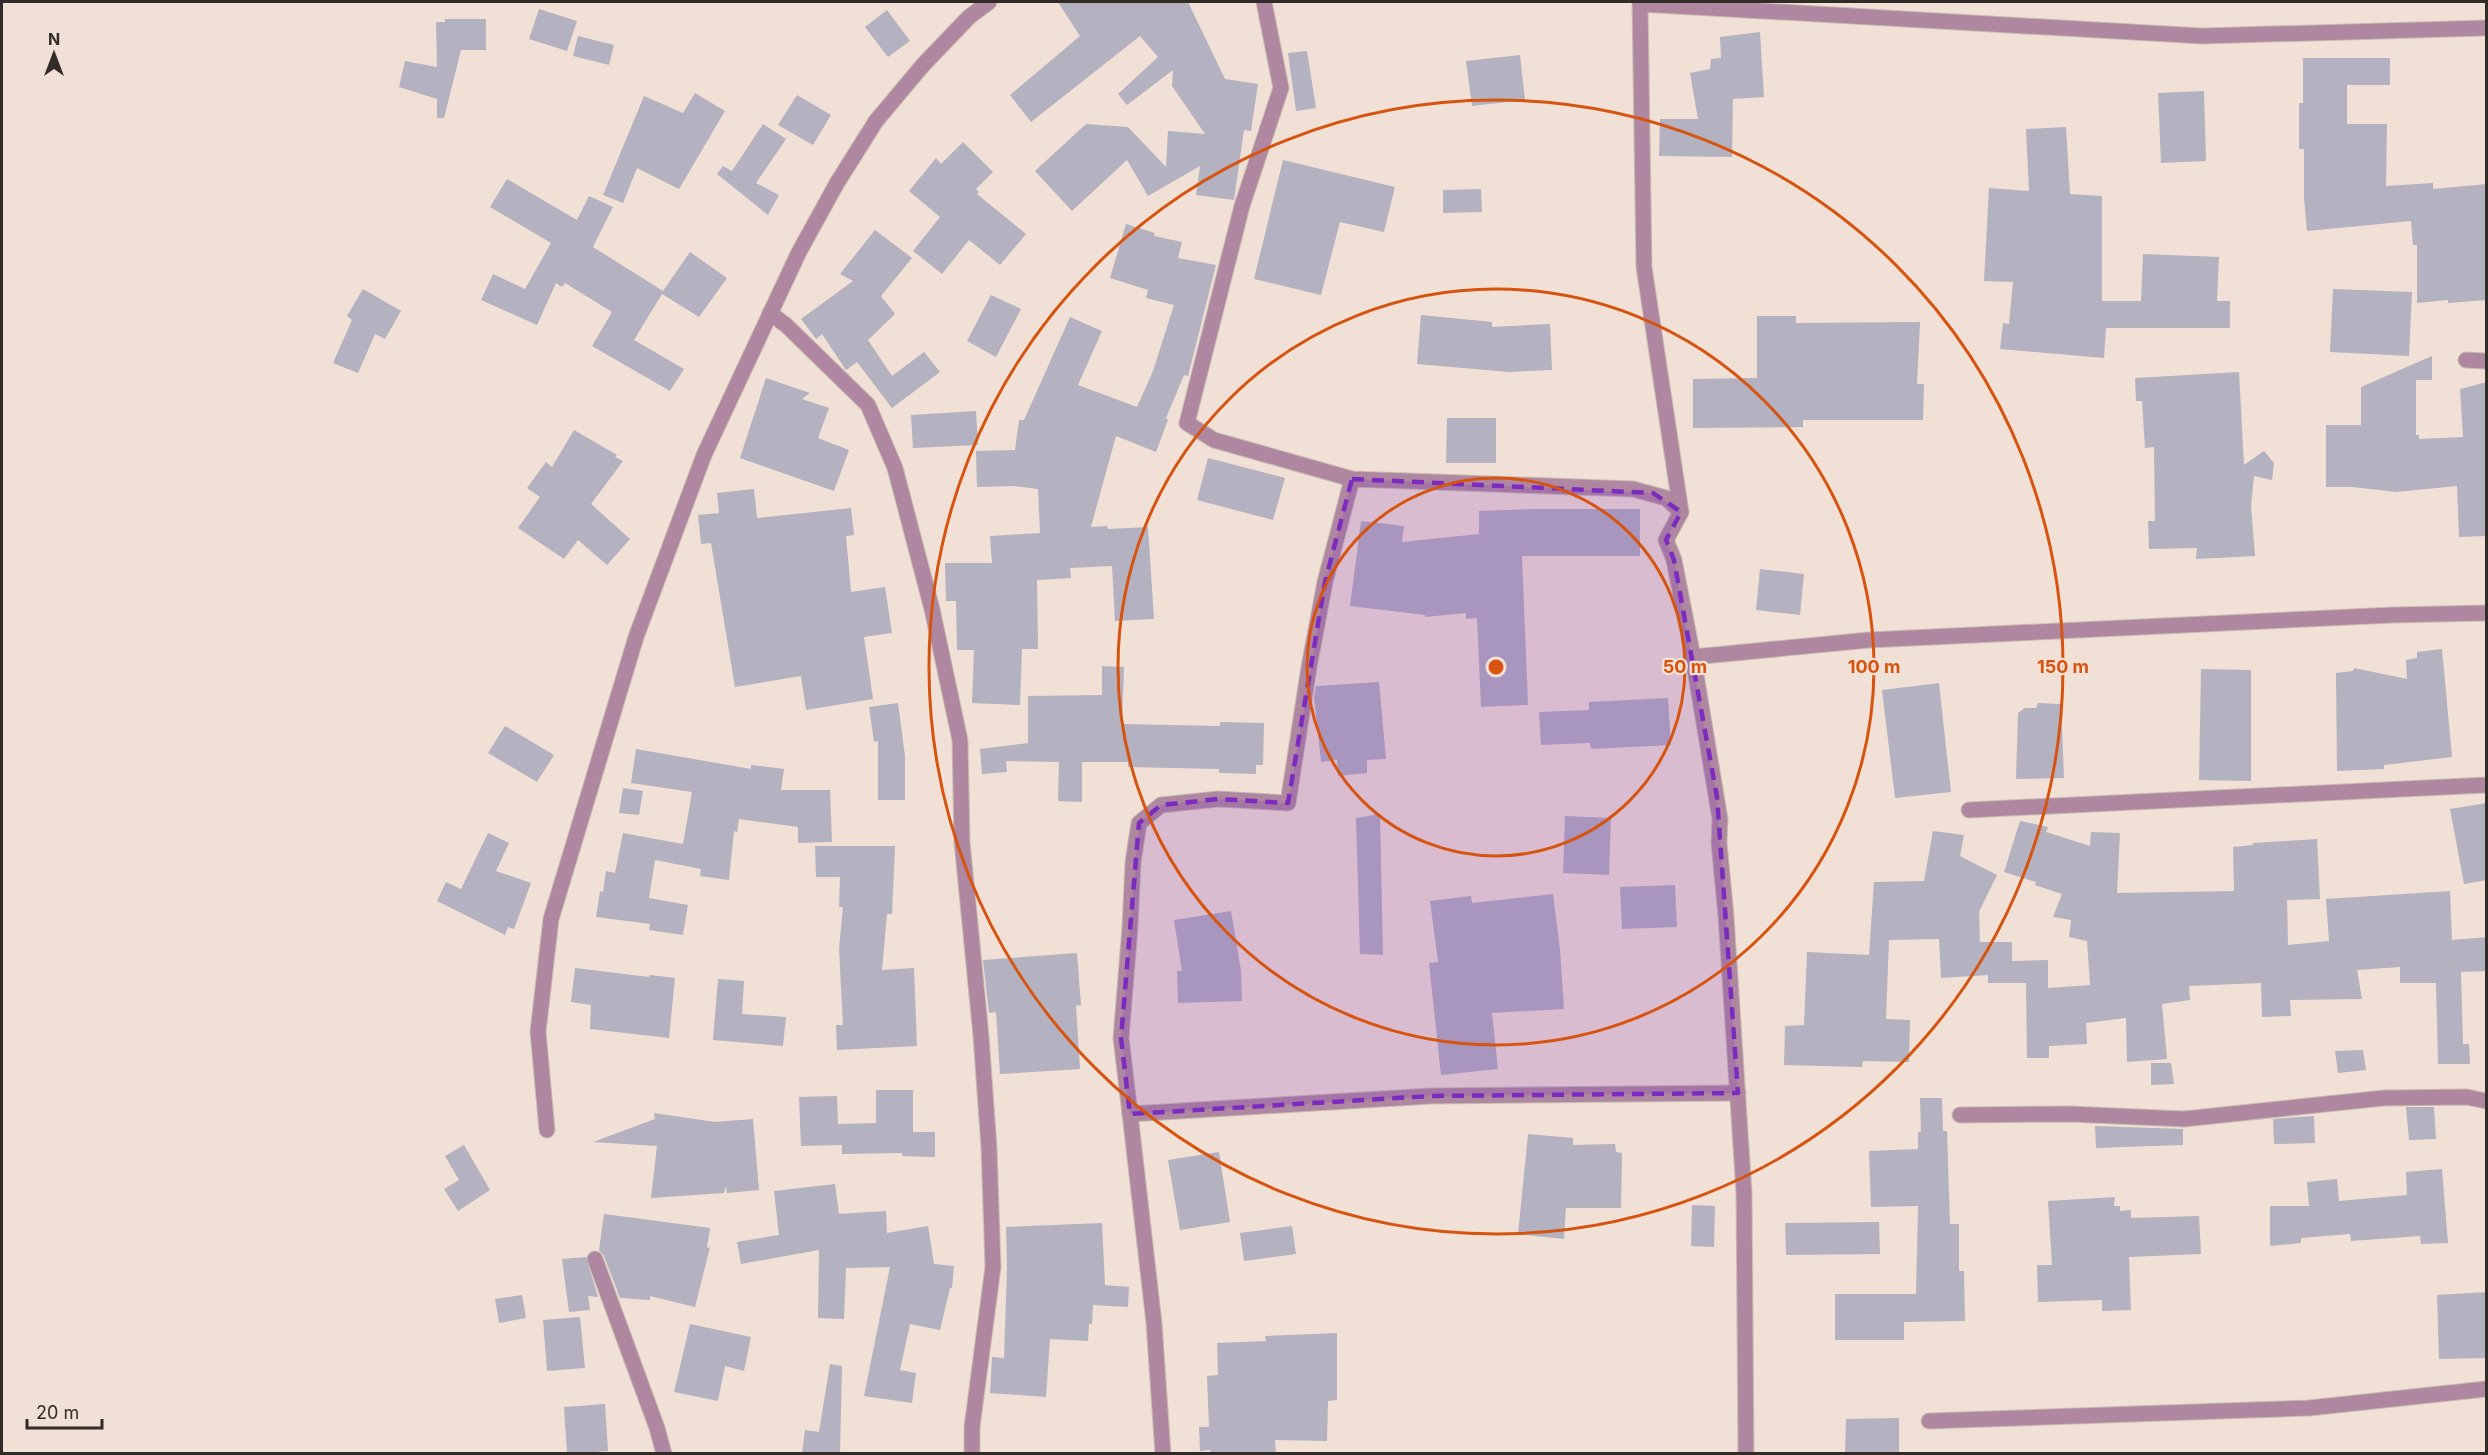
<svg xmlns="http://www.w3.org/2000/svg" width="2488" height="1455" font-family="Inter,sans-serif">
	<rect width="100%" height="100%" fill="#f0e0d5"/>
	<g fill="#b4b1c0">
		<path d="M1058,2H1188L1225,79L1258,84L1251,131L1244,130L1234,200L1196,195L1200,166L1148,196L1127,160L1072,211L1035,171L1086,124L1128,127L1166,167L1168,131L1205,134L1172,86L1173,70L1127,105L1118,94L1158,57L1140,36L1031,122L1010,95L1080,36Z"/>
		<path d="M539,9L577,21L567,51L529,39Z"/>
		<path d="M887,10L910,41L888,57L865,27Z"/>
		<path d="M445,19H486V50H461L444,118H437V99L399,87L405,61L437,67L436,22H445Z"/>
		<path d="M1760,32L1764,97L1733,99L1732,157L1659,156L1660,119H1698L1690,73L1710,69L1711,59L1721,58L1720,37Z"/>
		<path d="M578,36L614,45L609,65L573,56Z"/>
		<path d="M1307,51L1316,108L1296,111L1288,53Z"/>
		<path d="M1520,55L1525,100L1472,106L1466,61Z"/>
		<path d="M2303,58H2390V85H2347V124H2387L2386,186L2433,183V189L2487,184V300L2448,303V300L2417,303V245H2413L2411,221L2307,231L2304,197V149H2299V103H2303Z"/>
		<path d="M2204,91L2206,161L2161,163L2158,93Z"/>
		<path d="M695,93L725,111L679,189L637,168L623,203L603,195L644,96L683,113Z"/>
		<path d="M797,95L831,115L813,145L778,125Z"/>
		<path d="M763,124L786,139L756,183L779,195L768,215L717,174L723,166L732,171Z"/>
		<path d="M2066,127L2070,194L2102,196V301H2141L2143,254L2219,257L2217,301H2230V328H2106L2104,358L2000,349L2003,323L2009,324L2013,282L1984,281L1989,188L2029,191L2026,129Z"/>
		<path d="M963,142L993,172L976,189L979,192L977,194L1026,234L1000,265L969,240L942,274L913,251L940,217L909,191L936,158L941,164Z"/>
		<path d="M1283,160L1395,187L1384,232L1340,222L1321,295L1254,279Z"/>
		<path d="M507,179L577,220L589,196L613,207L593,247L663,291L690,252L727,278L699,317L662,294L634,340L684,369L670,391L592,346L612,312L565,283L562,287L556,283L537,325L481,300L493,274L525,289L551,243L490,207Z"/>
		<path d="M1481,189L1482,212L1443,213V190Z"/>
		<path d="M1126,224L1155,233L1154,236L1182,242L1178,258L1216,265L1188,376L1184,375L1166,418L1168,420L1156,452L1116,436L1091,527L1107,526L1108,529L1148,527L1154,619L1115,621L1112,566L1070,568L1071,578L1037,580L1038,649H1022L1020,705L972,703L974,650H957L956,601H946L945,563H992L990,536L1040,533L1038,489L1013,486L977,487L976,451L1015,450L1019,420H1024L1070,317L1102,331L1078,385L1137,407L1153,371L1174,305L1146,298L1148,290L1110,278Z"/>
		<path d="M875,230L912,258L881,296L895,314L868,340L892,376L924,352L940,372L892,408L857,362L846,370L822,334L816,339L801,319L853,281L840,274Z"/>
		<path d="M363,289L401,311L385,339L375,334L358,373L333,363L352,320L347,316Z"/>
		<path d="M2333,289L2412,292L2409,356L2330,352Z"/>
		<path d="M991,295L1021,309L996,357L967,341Z"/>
		<path d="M1421,315L1492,322V327L1550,324L1552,370L1509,372L1417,364Z"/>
		<path d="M1757,316H1796V323L1920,322L1917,384H1924L1923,420H1803V427L1693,428V379L1757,378Z"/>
		<path d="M2432,356V380H2416V435H2419V439L2463,437L2460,389L2487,382V536L2459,537L2457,486L2396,492L2353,487H2326V425H2361V387Z"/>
		<path d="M2239,372L2244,465L2264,451L2274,463L2272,480L2254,476L2251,506L2255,556L2196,559L2197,548L2149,549L2148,521H2155L2154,447L2145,448L2142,401H2136L2135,378Z"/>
		<path d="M766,378L810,393L802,399L829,408L818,438L849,450L834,491L740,458Z"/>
		<path d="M976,411L978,445L913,448L911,415Z"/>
		<path d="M1447,418H1496V463H1446Z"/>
		<path d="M574,430L617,455L615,457L623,461L591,504L630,539L607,565L578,540L564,559L518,528L540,497L527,488L546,462L552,467Z"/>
		<path d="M1208,458L1285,478L1273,520L1197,500Z"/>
		<path d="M754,489L757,518L851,508L854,535L846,536L851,592L885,587L892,633L864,637L873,699L806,710L801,676L735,687L711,543L701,544L698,515L719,513L717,493Z"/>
		<path d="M1534,509H1640V556H1522L1528,705L1481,707L1477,618L1466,619V613L1425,617V615L1350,606L1361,521L1404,526L1402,542L1479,534V511Z"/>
		<path d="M1760,569L1804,574L1800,615L1756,610Z"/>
		<path d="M2442,649L2452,757L2384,765V769L2337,771L2336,673L2353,671L2354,668L2407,679L2406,660L2417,658V652Z"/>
		<path d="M1102,666L1124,667L1122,724L1220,726V722L1264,723L1263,765H1256V774L1219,773V769L1128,767V762H1082V802L1058,801L1059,762L1006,761L1007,772L982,774L980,749L1028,743V696L1102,695Z"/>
		<path d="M2201,669L2251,670V781L2199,780Z"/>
		<path d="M1379,682L1386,759L1367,760V773L1338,776L1337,760L1321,762L1314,697L1316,686Z"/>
		<path d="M1939,683L1951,792L1895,798L1882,690Z"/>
		<path d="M1668,698L1671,745L1591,749L1590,743L1541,745L1539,712L1589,710V702Z"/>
		<path d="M898,703L905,756V800H878V741L874,742L869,707Z"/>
		<path d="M2038,703L2061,704L2064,778L2016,779L2018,713L2025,708H2036Z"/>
		<path d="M505,726L554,755L537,782L488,753Z"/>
		<path d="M636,749L751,769V765L784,769L781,790H830L832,842L798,843V827L739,819L737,832L734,831L729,880L700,876L701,869L655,860L649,898L688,905L683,935L649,930L650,924L596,917L600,891L603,892L606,871L615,873L623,833L683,844L692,792L631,783Z"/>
		<path d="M623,788L643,791L639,815L619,813Z"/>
		<path d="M2487,803V880L2464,884L2450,809Z"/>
		<path d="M1380,814L1383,955L1360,954L1356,818Z"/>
		<path d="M1565,816L1611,818L1609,875L1563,873Z"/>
		<path d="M2020,821L2048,827L2046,832L2090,846L2091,832L2120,833L2117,893L2234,891L2233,847L2253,845V843L2317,839L2320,899L2287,900L2288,945L2329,941L2326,899L2450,891L2452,940L2487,937V971L2461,972L2463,1044H2469L2470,1064H2438L2436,983H2400V967L2357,970L2362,999L2290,1000L2291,1016L2262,1017L2261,983L2189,986L2190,1000L2162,1004L2167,1059L2127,1062L2126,1018L2086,1023L2087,1044L2049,1046V1058H2027L2026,983H1988V975L1941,978L1939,939L1889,940L1886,1019L1910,1020L1909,1062L1863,1061L1862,1067L1784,1065L1785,1026L1804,1025L1807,952L1869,955L1874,882L1924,881L1933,831L1964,835L1960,856L1997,875L1979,912L1980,942H2012V961L2048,960V988L2090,985L2087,941L2069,937L2071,920L2053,917L2062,894L2035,885L2036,882L2004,872Z"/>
		<path d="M488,833L509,843L496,871L531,883L514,929L508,927L505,935L437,901L446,882L461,889Z"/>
		<path d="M815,846H895L892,914H887L882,970L914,968L917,1046L837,1050L836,1025H843L839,949L843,907H839L840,877H816Z"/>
		<path d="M1675,885L1677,927L1622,929L1620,887Z"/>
		<path d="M1553,894L1560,949L1564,1009L1492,1013L1498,1069L1441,1075L1429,963L1438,962L1430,901L1471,896L1472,903Z"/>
		<path d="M1231,911L1241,970L1242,1001L1178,1003L1177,971H1182L1174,920Z"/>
		<path d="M1077,953L1081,1005L1076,1006L1080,1069L1000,1074L996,1012L989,1013L983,960Z"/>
		<path d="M575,968L649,977L650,975L675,978L669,1038L590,1029L591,1005L571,1002Z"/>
		<path d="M718,979L744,981L742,1014L786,1017L783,1046L713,1040Z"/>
		<path d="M2363,1050L2366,1070L2338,1073L2335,1051Z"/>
		<path d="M2151,1063H2171L2174,1084L2151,1085Z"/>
		<path d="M876,1090H913V1132H935V1157L902,1156V1153L842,1154V1145L801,1146L799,1097L837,1096L838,1124L876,1123Z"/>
		<path d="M1920,1098H1942L1943,1131H1947L1950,1224H1959V1271H1964L1965,1321L1904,1322V1340H1835V1294H1916L1918,1206L1871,1207L1869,1151L1918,1149V1132H1921Z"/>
		<path d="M2406,1107H2434L2436,1139L2409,1140Z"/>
		<path d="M654,1113L715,1122L753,1119L759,1190L727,1193L726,1186L724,1193L651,1198L657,1146L593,1142L655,1119Z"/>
		<path d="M2314,1116L2315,1143L2274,1144L2273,1119Z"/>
		<path d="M2095,1126L2183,1129V1145L2096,1148Z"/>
		<path d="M1528,1134L1573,1138V1145L1615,1144L1616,1152L1622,1153L1621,1208H1566L1564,1239L1518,1234Z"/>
		<path d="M464,1145L490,1190L458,1211L444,1189L459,1180L445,1156Z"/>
		<path d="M1219,1152L1230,1222L1180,1230L1168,1160Z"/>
		<path d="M2442,1169L2448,1243L2421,1244L2420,1236L2351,1241L2350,1234L2301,1238V1243L2270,1246V1206H2309L2307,1182L2337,1179L2339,1201L2407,1195L2406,1172Z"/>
		<path d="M835,1184L839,1214L886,1211L887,1233L928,1226L934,1264L954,1266L952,1288H950L940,1330L910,1324L900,1370L916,1373L912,1403L864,1396L890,1267L846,1268L844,1319L818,1318L819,1250L741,1264L737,1242L779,1235L774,1191Z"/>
		<path d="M2115,1197L2114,1206H2120V1211L2131,1210V1218L2199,1216L2201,1254L2129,1257L2131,1310L2102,1311V1300L2038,1302L2037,1265H2052L2048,1201Z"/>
		<path d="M1692,1205L1715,1206L1714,1247L1691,1246Z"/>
		<path d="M604,1214L710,1228L707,1248L710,1247L695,1307L650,1296V1300L620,1298L604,1256L599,1250Z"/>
		<path d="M1879,1222L1880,1254L1786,1255L1785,1223Z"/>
		<path d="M1102,1223L1105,1285L1129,1287L1128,1307L1093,1305L1092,1324H1089L1088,1341L1050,1339L1046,1397L990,1393L992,1357L1004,1358L1007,1269L1006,1227Z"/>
		<path d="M1292,1226L1296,1254L1244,1261L1240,1233Z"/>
		<path d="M586,1257L598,1297L588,1296L590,1310L569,1312L562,1259Z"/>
		<path d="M2487,1292V1358L2439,1359L2437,1295Z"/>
		<path d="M522,1295L526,1318L499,1323L495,1299Z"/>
		<path d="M580,1317L585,1368L547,1371L543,1320Z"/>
		<path d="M690,1324L751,1337L744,1371L725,1366L718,1401L674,1392Z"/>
		<path d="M1337,1333V1400L1328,1401L1327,1441L1275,1440L1276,1454H1210V1450L1200,1451L1199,1427H1209L1207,1376L1218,1375L1217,1343L1266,1341L1265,1336Z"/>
		<path d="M830,1364L842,1366L840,1454H802L805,1430L819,1432Z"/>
		<path d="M605,1404L608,1451L567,1454L564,1407Z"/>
		<path d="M1899,1418V1454H1845L1846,1419Z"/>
	</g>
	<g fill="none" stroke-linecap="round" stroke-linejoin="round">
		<g stroke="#cabcb2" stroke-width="17">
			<g id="street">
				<path d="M1264,2L1281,88L1242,206L1187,423L1214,440L1352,479L1633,489L1666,498L1681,512"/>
				<path d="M770,313L787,326L868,405L895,468L932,609L960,740L962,842L981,1036L989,1148L993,1267L972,1427V1454"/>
				<path d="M2466,360L2486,361"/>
				<path d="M1352,479L1325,582L1309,667L1288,803L1218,799L1161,805L1139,823L1133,862L1130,927L1121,1038L1130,1114L1431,1096L1738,1093"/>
				<path d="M1693,657L1869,640L2393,615L2486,613"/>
				<path d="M1969,810L2486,785"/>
				<path d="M1130,1114L1154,1323L1163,1454"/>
				<path d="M1960,1115L2070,1114L2184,1119L2384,1098L2467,1097L2486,1101"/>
				<path d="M547,1130L538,1032L551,919L636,637L704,455L799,252L837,183L876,121L923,65L969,17L989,2"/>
				<path d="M595,1259L657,1428L664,1454"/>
				<path d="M1929,1421L2309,1408L2486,1389"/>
				<path d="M1746,1454L1744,1193L1726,916L1719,843L1720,819L1693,657L1674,560L1666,540L1681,512L1644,267L1640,4L2202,36L2486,28"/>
			</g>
		</g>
		<use href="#street" stroke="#af87a1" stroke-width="15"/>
	</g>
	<path fill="#7b2cbf" fill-opacity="0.2" stroke="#7b2cbf" stroke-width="4.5" stroke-dasharray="12 8" stroke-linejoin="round" d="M1352,479L1653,493L1681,512L1666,540L1674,560L1717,797L1738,1093L1431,1096L1130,1114L1121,1038L1139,823L1161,805L1218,799L1288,803L1325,582Z"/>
	<g fill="none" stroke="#d6540f" stroke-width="3">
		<circle cx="1496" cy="667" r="189"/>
		<circle cx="1496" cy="667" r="378"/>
		<circle cx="1496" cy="667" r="567"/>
	</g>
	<circle cx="1496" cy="667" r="9" fill="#d6540f" stroke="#f0e0d5" stroke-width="3"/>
	<g font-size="18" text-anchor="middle" font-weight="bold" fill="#d6540f" stroke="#f0e0d5" stroke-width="4.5" stroke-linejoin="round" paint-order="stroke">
		<text x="1685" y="673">50 m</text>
		<text x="1874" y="673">100 m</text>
		<text x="2063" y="673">150 m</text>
	</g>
	<rect width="2488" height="1455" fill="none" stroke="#322c28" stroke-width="6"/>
	<g transform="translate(54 54)" stroke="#f0e0d5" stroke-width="4.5" paint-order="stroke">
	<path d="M0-4.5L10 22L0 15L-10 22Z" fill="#322c28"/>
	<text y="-9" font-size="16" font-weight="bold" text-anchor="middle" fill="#322c28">N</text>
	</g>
	<path d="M27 1419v9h75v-9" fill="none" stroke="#322c28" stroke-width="3"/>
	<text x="36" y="1419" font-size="18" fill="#322c28" stroke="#f0e0d5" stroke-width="4.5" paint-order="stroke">20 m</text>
</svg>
